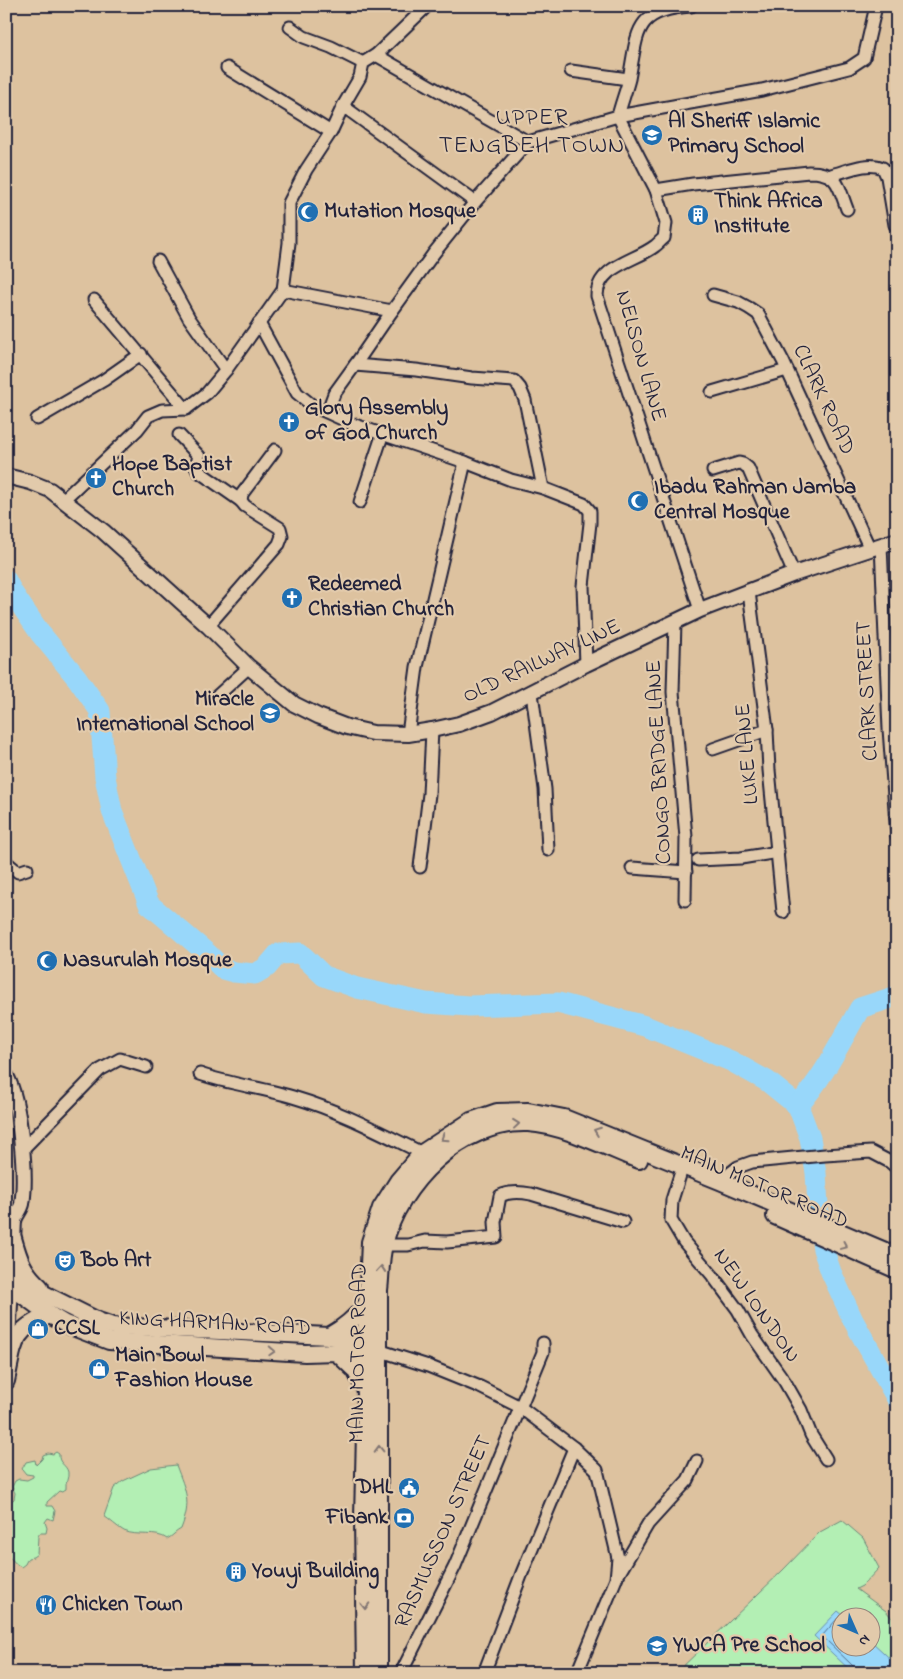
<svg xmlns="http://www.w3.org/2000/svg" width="903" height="1679" font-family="'Indie Flower',sans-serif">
	<rect width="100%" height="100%" fill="#ddc29f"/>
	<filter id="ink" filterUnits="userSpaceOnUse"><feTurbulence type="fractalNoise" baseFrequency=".02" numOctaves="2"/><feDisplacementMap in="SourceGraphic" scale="10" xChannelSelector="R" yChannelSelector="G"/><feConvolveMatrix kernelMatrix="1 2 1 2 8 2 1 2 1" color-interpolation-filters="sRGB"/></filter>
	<g filter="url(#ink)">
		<g fill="#b3efb4" stroke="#6a8878" fill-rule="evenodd">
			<path d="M56,1452L59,1454C58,1464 66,1464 68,1472C69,1478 65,1482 66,1489L62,1492L59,1491L47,1502V1506H52L55,1511L53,1520L48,1518L45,1522L47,1528L46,1533H40L38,1536L37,1554L33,1557L28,1558L25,1564L21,1567C15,1564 11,1558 6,1554C6,1541 2,1506 14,1499L15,1493L12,1487L15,1481L19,1479L27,1480L33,1477V1475L26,1474L22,1469L26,1462L35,1460L36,1465L42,1459L43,1455L48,1453L53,1454Z"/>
			<path d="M176,1465C186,1492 192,1501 181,1529C175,1532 173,1536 167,1539C157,1531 137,1537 124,1531C117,1527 110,1520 104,1516L114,1488L123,1481L151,1468Z"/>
			<path d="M842,1520L863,1538L879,1568L862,1586L856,1589L886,1611L897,1624V1673H676L783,1570L820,1532ZM840,1616H870V1646H840Z"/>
		</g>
		<path fill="#98d7fa" stroke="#698fae" d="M838,1611L844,1616H840V1646H870L871,1641L897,1665V1673H853L814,1636Z"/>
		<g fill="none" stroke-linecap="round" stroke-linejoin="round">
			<path stroke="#516a87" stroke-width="1" d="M840,1620L837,1619L822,1636L854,1667L856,1673"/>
			<g stroke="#98d7fa" stroke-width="21">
				<path d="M6,580L12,592L40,633L77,678L100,711L105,777L112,811L149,904L208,954L223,969L234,972L255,974L267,967L278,954L300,953L324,976L357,988L426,1003L469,1006L558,1003L645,1026L731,1061L767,1081L798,1106L810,1138L816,1173L819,1222L823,1249L831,1272L853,1320L897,1399"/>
				<path d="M798,1106C824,1077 841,1041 860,1008L897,996"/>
			</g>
			<g stroke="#22223b" stroke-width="15">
				<g id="minor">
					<path d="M290,27L304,37L331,47L363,63"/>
					<path d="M376,55L528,142L618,116L762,90L849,68L864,58L876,6"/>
					<path d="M227,68L331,132"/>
					<path d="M571,71L628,79"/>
					<path d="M343,106L475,202"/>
					<path d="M618,116L656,190L666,223L664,238C661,240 658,244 655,246C636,261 597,266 597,296L700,610"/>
					<path d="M618,116C621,104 626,91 629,79C638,31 634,10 691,6"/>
					<path d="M831,175C847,171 867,161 883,168L887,177L895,225"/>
					<path d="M656,190L693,184L809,172C838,172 838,185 847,209"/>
					<path d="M158,261L189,318L226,370"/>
					<path d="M283,290L392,311"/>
					<path d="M713,295L738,302L749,308L758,314L762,321L783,361L870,549"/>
					<path d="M94,300L186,409"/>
					<path d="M259,323L297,393L313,406L355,425L465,462L511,480L543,488L584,504L590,511V523L583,586L586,664"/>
					<path d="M355,365L416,370L472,378L514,381L520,388L525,400L543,488"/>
					<path d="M712,392L787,370"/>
					<path d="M332,414L331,402L334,394L355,365L392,311L434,253L475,202L528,142"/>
					<path d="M37,419L104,380L141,354"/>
					<path d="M179,435L199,456L196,467L198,471L241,501"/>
					<path d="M713,471L739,463L743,464L748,468L794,574"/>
					<path d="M63,500L137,430L148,416L162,410L186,409L207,393L226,370L283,290L289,243V203L306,170L331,132L343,106L360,77L363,63L376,55L427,6"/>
					<path d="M360,502L383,433"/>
					<path d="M881,545L889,729L897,836"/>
					<path d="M749,592L767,730L769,770L783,912"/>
					<path d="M675,622L673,692L686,837L685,900"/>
					<path d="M208,626L279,544L282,536L280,528L245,506L241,501L242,494L275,450"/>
					<path d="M532,693L545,789L548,850"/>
					<path d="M217,696L249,667"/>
					<path d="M408,734L417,667L465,462"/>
					<path d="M713,749L767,730"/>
					<path d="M698,860L741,858L778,852"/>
					<path d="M6,862L18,872L27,869"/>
					<path d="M420,867L429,794L432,730"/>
					<path d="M632,868L686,872"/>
					<path d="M200,1074C232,1085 265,1088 296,1098C340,1111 381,1133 422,1153"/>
					<path d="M22,1150L100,1070L120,1059L146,1067"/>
					<path d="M680,1175L672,1200L671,1220L684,1242L712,1275L738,1310L752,1335L785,1382L801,1410L811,1435L826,1459"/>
					<path d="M720,1181L738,1167L752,1162L825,1155L871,1152L890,1162L897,1168"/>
					<path d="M384,1245H408L425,1241L447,1242L496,1237L495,1222L500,1196C510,1191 521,1192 531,1194L623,1222"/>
					<path d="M378,1350L428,1366L480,1387L520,1407L574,1448L597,1470L618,1558L616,1579L577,1673"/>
					<path d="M618,1575L648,1524L688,1480L697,1461"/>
					<path d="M401,1673L455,1566L543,1352V1343"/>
					<path d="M484,1673L522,1573L574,1448"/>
				</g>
			</g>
			<g stroke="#22223b" stroke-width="18">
				<g id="tertiary">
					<path d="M6,476L30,482L50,490L103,531L208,626L249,667L294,704L318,716L347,727L373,733L408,734L432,730L459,724L492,712L586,664L700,610L794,574L897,540"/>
					<path d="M6,1076C20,1101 27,1175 22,1204C21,1209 17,1213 15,1218C13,1223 14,1231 13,1237C13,1252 18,1271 11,1286L7,1357"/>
				</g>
			</g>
			<g stroke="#22223b" stroke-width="20">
				<g id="secondary">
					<path d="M775,1216L897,1270"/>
					<path d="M13,1238C19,1260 23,1272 40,1287"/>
					<path d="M16,1280L98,1321L113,1326L329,1336L376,1341"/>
					<path d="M6,1283L50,1315L65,1324L109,1341L305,1353L336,1352L375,1355"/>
					<path d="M329,1336C344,1328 356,1317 368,1303"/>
					<path d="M336,1352L355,1370L364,1387"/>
					<path d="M6,1381C14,1344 11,1330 50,1315"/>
					<path d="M365,1673L363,1518L366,1390L365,1353L370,1242L381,1208L398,1181L422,1153L471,1121L497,1112L528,1111L564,1118L720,1181L897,1256"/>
					<path d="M379,1673V1290C381,1275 380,1259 384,1245C398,1184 462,1120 528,1123C563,1125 606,1147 639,1160"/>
				</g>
			</g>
			<use href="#minor" stroke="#e2caab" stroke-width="11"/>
			<use href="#tertiary" stroke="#e2caab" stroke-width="14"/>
			<use href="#secondary" stroke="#e2caab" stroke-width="16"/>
		</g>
		<defs><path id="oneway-chevron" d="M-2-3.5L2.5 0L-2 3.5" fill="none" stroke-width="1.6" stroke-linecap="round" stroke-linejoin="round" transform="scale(1.25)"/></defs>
		<g stroke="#827673">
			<use href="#oneway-chevron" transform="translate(516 1124) rotate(-6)"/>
			<use href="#oneway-chevron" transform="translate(597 1131) rotate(-159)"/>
			<use href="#oneway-chevron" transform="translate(444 1138) rotate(146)"/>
			<use href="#oneway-chevron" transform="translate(844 1246) rotate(24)"/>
			<use href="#oneway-chevron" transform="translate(381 1269) rotate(-85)"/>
			<use href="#oneway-chevron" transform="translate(272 1351) rotate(3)"/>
			<use href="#oneway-chevron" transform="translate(379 1449) rotate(-91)"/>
			<use href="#oneway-chevron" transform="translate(365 1606) rotate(89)"/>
		</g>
	</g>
	<defs>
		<g id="school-disc" transform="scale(1.125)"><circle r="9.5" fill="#1f6fb2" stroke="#e2caab"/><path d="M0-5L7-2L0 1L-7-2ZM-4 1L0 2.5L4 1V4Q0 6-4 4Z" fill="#fff"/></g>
		<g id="mosque-disc" transform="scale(1.125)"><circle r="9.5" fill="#1f6fb2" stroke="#e2caab"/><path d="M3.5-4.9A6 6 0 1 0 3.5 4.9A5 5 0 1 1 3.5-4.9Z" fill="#fff"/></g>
		<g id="building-disc" transform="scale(1.125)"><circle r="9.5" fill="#1f6fb2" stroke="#e2caab"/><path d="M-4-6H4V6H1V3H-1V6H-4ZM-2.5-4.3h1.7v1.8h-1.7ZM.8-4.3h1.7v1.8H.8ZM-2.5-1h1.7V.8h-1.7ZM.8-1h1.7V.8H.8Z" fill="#fff"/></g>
		<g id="church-disc" transform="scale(1.125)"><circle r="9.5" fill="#1f6fb2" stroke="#e2caab"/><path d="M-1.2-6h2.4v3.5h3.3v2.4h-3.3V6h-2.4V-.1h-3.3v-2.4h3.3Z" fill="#fff"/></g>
		<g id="theatre-disc" transform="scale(1.125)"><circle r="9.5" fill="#1f6fb2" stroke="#e2caab"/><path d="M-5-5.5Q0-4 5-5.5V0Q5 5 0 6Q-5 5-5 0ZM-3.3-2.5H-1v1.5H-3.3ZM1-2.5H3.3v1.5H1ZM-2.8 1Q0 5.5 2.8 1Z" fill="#fff"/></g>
		<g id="shop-disc" transform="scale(1.125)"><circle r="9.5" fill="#1f6fb2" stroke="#e2caab"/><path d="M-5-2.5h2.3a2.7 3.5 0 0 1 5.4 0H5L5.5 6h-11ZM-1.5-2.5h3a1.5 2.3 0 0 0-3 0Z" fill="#fff"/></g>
		<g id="civic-disc" transform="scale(1.125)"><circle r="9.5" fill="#1f6fb2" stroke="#e2caab"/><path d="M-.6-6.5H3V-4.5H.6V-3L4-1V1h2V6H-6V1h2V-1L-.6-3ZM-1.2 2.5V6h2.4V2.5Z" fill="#fff"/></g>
		<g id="bank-disc" transform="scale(1.125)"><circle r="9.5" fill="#1f6fb2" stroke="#e2caab"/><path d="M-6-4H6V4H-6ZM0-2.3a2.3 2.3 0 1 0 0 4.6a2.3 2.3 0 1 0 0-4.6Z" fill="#fff"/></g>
		<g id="restaurant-disc" transform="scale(1.125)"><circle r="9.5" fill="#1f6fb2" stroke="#e2caab"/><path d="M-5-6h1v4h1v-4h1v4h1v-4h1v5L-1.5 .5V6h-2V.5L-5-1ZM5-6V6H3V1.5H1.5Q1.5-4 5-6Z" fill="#fff"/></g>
	</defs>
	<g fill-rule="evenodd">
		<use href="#school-disc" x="652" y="135"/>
		<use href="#mosque-disc" x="308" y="212"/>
		<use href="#building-disc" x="698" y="215"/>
		<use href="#church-disc" x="289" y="422"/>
		<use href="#church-disc" x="96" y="478"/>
		<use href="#mosque-disc" x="638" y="501"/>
		<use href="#church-disc" x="292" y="598"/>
		<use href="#school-disc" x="270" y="713"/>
		<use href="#mosque-disc" x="47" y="961"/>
		<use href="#theatre-disc" x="65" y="1261"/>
		<use href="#shop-disc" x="38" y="1329"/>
		<use href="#shop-disc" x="99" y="1369"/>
		<use href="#civic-disc" x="409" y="1488"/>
		<use href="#bank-disc" x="404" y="1518"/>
		<use href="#building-disc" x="236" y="1572"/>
		<use href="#restaurant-disc" x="46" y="1605"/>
		<use href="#school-disc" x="657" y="1646"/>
	</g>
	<g text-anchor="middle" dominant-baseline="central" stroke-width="4.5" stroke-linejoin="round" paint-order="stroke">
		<g font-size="22" font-weight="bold" fill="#22223b" stroke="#e2caab" text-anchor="start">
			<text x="668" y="122">Al Sheriff Islamic<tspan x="668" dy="25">Primary School</tspan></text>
			<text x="714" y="202">Think Africa<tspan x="714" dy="25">Institute</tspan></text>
			<text x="324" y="212">Mutation Mosque</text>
			<text x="305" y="409">Glory Assembly<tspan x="305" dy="25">of God Church</tspan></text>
			<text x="112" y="465">Hope Baptist<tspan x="112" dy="25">Church</tspan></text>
			<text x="654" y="488">Ibadu Rahman Jamba<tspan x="654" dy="25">Central Mosque</tspan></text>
			<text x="308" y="585">Redeemed<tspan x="308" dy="25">Christian Church</tspan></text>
			<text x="254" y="700" text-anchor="end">Miracle<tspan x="254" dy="25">International School</tspan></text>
			<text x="63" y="961">Nasurulah Mosque</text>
			<text x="81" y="1261">Bob Art</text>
			<text x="54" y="1329">CCSL</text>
			<text x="115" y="1356">Main Bowl<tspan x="115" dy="25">Fashion House</tspan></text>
			<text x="393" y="1488" text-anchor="end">DHL</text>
			<text x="388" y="1518" text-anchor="end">Fibank</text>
			<text x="252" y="1572">Youyi Building</text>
			<text x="62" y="1605">Chicken Town</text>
			<text x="673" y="1646">YWCA Pre School</text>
		</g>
		<g font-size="22" fill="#22223b" stroke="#e2caab">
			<text transform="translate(640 356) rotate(74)">NELSON LANE</text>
			<text transform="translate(823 400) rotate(65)">CLARK ROAD</text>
			<text transform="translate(542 662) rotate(-25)">OLD RAILWAY LINE</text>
			<text transform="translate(868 691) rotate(-93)">CLARK STREET</text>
			<text transform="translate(748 754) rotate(-95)">LUKE LANE</text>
			<text transform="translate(660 762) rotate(-93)">CONGO BRIDGE LANE</text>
			<text transform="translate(764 1188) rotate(23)">MAIN MOTOR ROAD</text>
			<text transform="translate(756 1306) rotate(55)">NEW LONDON</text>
			<text transform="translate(215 1324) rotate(3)">KING HARMAN ROAD</text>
			<text transform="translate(359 1353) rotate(-89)">MAIN MOTOR ROAD</text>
			<text transform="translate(444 1532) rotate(-66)">RASMUSSON STREET</text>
		</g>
		<g font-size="24" letter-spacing="1" fill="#22223b" stroke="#e2caab">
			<text x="532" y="118">UPPER<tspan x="532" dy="28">TENGBEH TOWN</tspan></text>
		</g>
	</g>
	<rect width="903" height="1679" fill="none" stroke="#e2caab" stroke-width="25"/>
	<rect x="12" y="12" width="878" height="1654" fill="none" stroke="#22223b" stroke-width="2" filter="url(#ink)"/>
	<g transform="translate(856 1632) rotate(135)"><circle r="24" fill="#e2caab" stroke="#95877e"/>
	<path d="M0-4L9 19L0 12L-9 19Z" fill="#1f6fb2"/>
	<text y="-8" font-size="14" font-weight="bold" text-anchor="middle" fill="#22223b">N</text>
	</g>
</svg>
